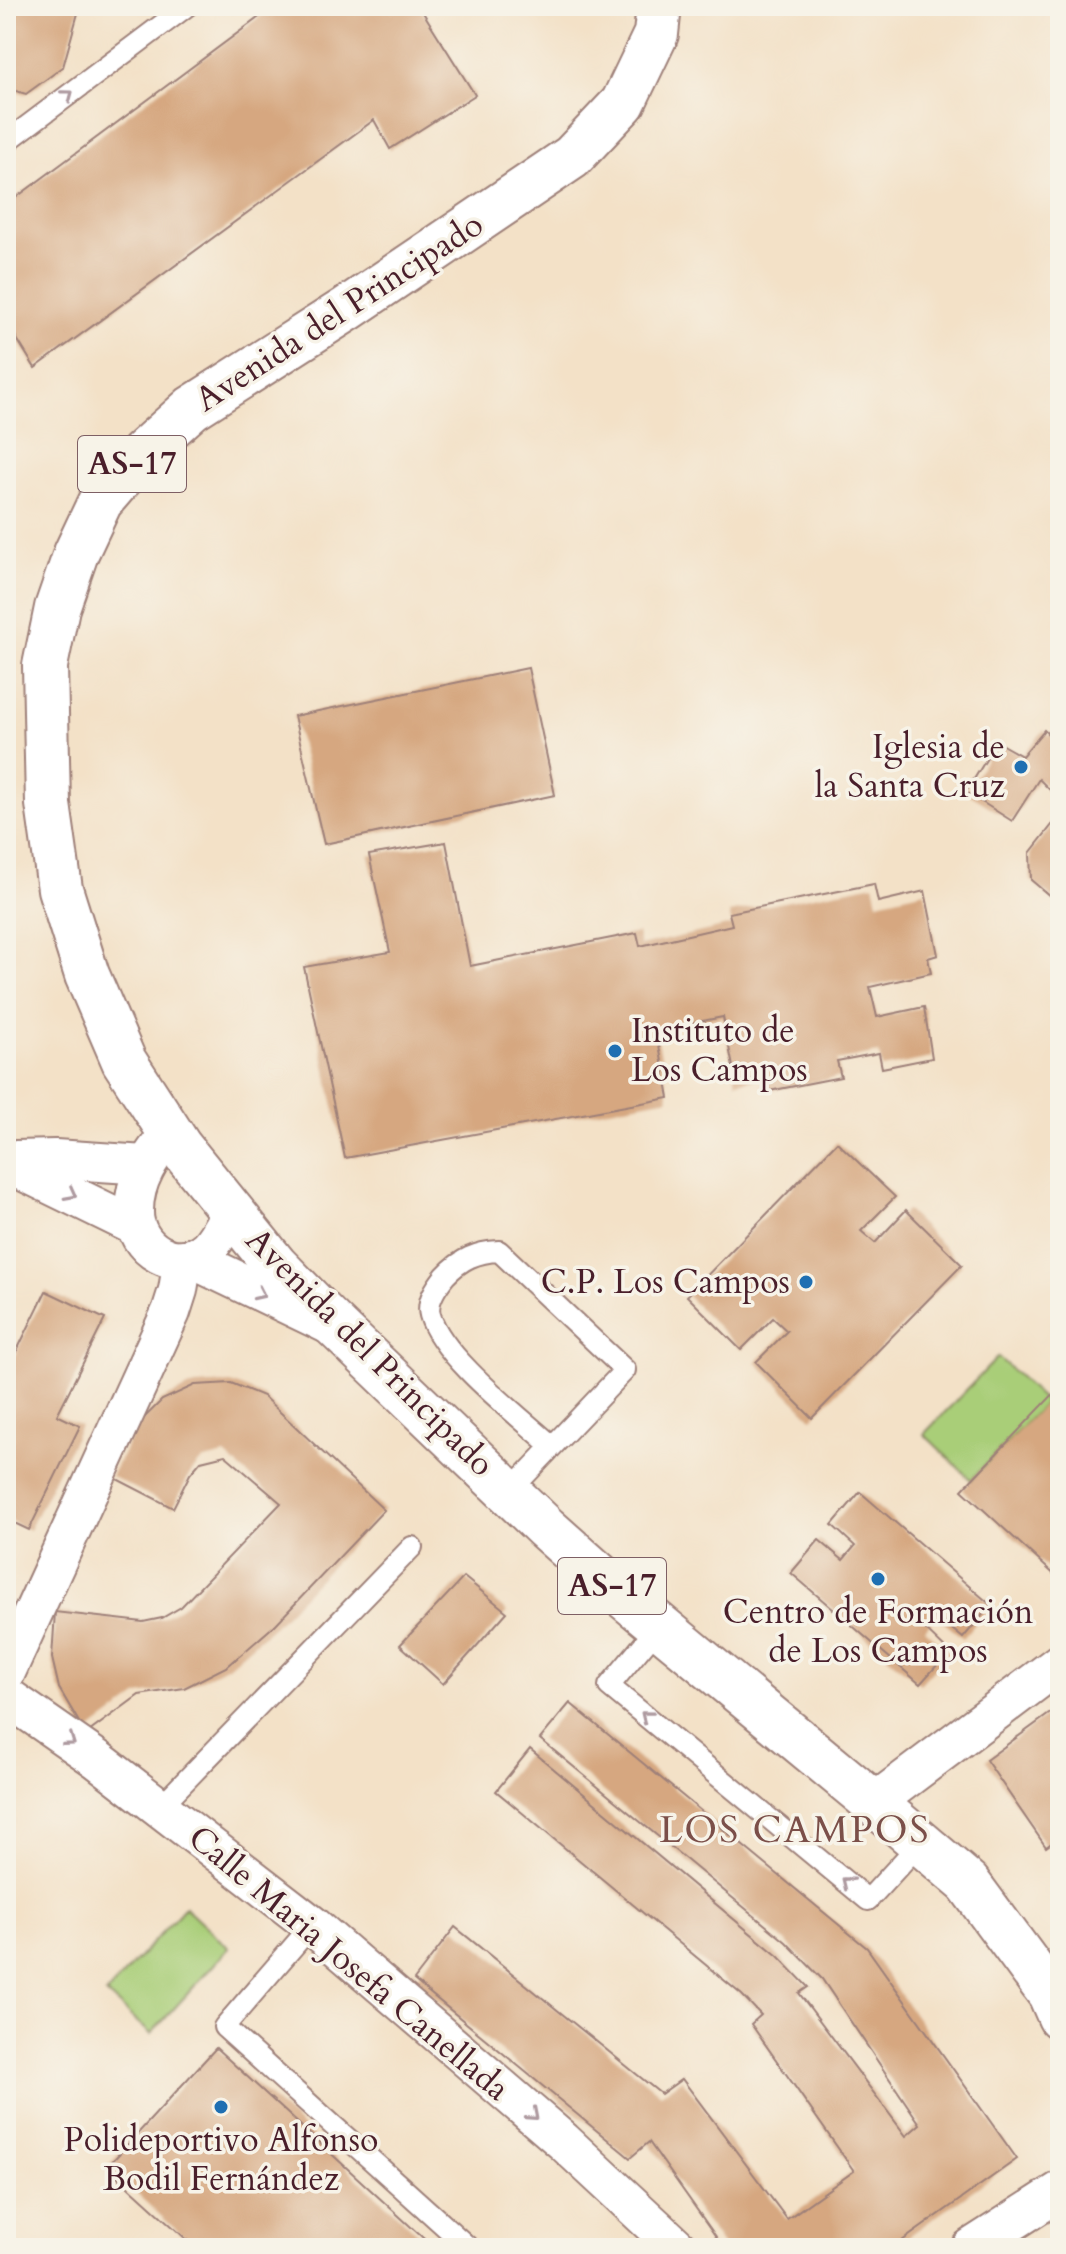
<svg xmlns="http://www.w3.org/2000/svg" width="1066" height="2254" font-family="Cardo,serif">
	<rect width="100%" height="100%" fill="#f7f3e8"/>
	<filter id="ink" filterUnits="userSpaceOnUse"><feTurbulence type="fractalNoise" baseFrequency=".0125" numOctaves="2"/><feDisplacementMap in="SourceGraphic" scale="16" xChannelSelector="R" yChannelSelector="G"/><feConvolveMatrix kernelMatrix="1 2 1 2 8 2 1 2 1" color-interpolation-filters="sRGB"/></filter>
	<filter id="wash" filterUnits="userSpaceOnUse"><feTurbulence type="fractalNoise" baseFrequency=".006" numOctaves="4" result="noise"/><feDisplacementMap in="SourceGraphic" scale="32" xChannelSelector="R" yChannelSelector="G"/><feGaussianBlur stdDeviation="1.8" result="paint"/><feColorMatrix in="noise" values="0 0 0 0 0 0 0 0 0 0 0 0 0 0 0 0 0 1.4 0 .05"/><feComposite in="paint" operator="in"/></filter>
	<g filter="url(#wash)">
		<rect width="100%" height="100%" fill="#f3e1c7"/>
		<g fill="#a9ce78" stroke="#7a7652" stroke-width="2">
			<path d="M998,1357L1046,1402L971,1480L924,1434Z"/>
			<path d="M185,1907L229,1948L151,2034L106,1994Z"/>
		</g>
		<g id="blocks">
			<g fill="#d6a780">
				<path d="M6,6H80L63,67L26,94L6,88Z"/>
				<path d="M274,6H419L475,95L390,149L374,120L35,368L6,321V205Z"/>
				<path d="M528,668L555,795L324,844L294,716Z"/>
				<path d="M1060,721V800L1039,779L1012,821L966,792L997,742L1022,756L1044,730L1050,736Z"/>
				<path d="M1060,815V913L1055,909L1058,903L1031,880L1030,853Z"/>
				<path d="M446,842L470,966L637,933L640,946L732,925L729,913L874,884L878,902L925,891L938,955L928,958L931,973L870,987L877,1017L924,1007L932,1058L882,1068L879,1053L837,1061L841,1077L764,1092L762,1078L736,1082L723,1017L656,1030L669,1098L345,1158L304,967L390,952L369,855Z"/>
				<path d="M837,1142L895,1197L861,1231L875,1243L906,1210L962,1265L812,1418L756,1362L787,1331L773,1318L741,1350L687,1296Z"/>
				<path d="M46,1291L105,1319L57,1415L80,1426L29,1530L6,1519V1413L11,1403L6,1400V1373Z"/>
				<path d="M231,1383L263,1396L384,1510L275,1625L228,1666L184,1688L139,1695L86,1734L59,1688L52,1658L55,1612L143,1622L162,1618L181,1607L281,1503L225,1455L201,1461L190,1474L173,1508L111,1476L138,1424L162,1400L195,1385Z"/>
				<path d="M1060,1387V1576L1058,1578L962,1490Z"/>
				<path d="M860,1492L991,1605L963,1638L936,1616L925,1629L949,1652L920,1684L791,1573L819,1540L843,1560L855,1546L832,1525Z"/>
				<path d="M464,1577L507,1612L443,1684L400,1645Z"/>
				<path d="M570,1703L867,1948L1017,2159L892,2248H724L649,2142L630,2158L414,1980L455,1927L661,2094L682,2079L787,2219L854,2171L751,2024L761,2015L742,1995L496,1791L530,1749L778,1956L808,1987L799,1993L906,2136L920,2124L822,1979L786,1942L540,1739Z"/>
				<path d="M1060,1706V1837L1046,1847L986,1760Z"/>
				<path d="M216,2048L434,2248H196L107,2167Z"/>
			</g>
		</g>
	</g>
	<g filter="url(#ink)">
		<use href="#blocks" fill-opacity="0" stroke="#9e8079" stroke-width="2"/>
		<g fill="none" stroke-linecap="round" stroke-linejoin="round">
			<g stroke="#9e8079" stroke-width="24">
				<g id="lane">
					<path d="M6,142L187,6"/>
					<path d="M509,1492L625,1370L499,1251C476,1252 461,1259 445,1276C437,1286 426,1301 430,1315C441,1356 519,1416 552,1446"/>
					<path d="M659,1626L609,1686L868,1900L921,1842"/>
					<path d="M160,1807L412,1547"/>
					<path d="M312,1925L224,2027L469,2248"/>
				</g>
			</g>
			<g stroke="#9e8079" stroke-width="42">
				<g id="street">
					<path d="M170,1133C151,1156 134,1179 134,1211C133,1249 178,1276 208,1248C218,1238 225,1222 232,1210"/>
					<path d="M16,1160L55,1159L145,1165"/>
					<path d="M6,1163L135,1226"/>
					<path d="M190,1258L328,1324"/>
					<path d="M6,1672L171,1312L178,1290L183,1259"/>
					<path d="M6,1696L98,1760L312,1925L563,2141L678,2248"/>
					<path d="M874,1803L1060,1663"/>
					<path d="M971,2248L1060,2191"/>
				</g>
			</g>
			<g stroke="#9e8079" stroke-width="48">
				<path id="primary" d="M659,6L656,34L623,103L572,157L347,309L192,408L143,452L100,502L76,553L57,608L45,666L48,804L60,889L87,975L124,1061L179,1146L276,1266L326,1317L546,1528L609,1584L874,1803L968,1883L1050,1994L1060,2017"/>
			</g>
			<use href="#lane" stroke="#fff" stroke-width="20"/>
			<use href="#street" stroke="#fff" stroke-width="38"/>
			<use href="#primary" stroke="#fff" stroke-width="44"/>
		</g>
		<defs><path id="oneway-chevron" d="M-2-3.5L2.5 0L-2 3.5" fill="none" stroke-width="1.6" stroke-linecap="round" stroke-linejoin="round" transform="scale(2)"/></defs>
		<g stroke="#ae9aa0">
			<use href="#oneway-chevron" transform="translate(68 95) rotate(-37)"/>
			<use href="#oneway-chevron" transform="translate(71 1194) rotate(28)"/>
			<use href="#oneway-chevron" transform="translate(260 1294) rotate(25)"/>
			<use href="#oneway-chevron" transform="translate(646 1716) rotate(-141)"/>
			<use href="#oneway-chevron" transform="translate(70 1741) rotate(35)"/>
			<use href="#oneway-chevron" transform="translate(847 1882) rotate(-141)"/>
			<use href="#oneway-chevron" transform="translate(533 2115) rotate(41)"/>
		</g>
	</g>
	<g fill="#1f6fb2" stroke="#f7f3e8" stroke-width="3">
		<circle cx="1021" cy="767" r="8"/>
		<circle cx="615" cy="1051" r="8"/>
		<circle cx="806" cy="1282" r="8"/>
		<circle cx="878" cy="1579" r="8"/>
		<circle cx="221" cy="2107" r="8"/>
	</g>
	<g text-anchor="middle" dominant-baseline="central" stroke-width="7" stroke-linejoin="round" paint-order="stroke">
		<g fill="#f7f3e8" stroke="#7e5f64" stroke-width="2">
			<rect x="78" y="436" width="108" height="56" rx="6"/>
			<rect x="558" y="1558" width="108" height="56" rx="6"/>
		</g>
		<g font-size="32" font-weight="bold" fill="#4a1f2b">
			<text x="132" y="464">AS-17</text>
			<text x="612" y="1586">AS-17</text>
		</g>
		<g font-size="34" fill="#4a1f2b" stroke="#f7f3e8">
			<text transform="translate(339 312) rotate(-33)">Avenida del Principado</text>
			<text transform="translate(370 1352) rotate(45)">Avenida del Principado</text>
			<text transform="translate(349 1963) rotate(40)">Calle Maria Josefa Canellada</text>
		</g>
		<g font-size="34" fill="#4a1f2b" stroke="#f7f3e8" text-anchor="end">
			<text x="1005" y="747">Iglesia de<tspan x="1005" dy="39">la Santa Cruz</tspan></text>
			<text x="631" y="1031" text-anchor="start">Instituto de<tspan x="631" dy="39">Los Campos</tspan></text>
			<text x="790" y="1282">C.P. Los Campos</text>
			<text x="878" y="1612" text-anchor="middle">Centro de Formación<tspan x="878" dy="39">de Los Campos</tspan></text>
			<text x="221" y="2140" text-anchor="middle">Polideportivo Alfonso<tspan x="221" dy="39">Bodil Fernández</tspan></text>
		</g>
		<g font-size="38" letter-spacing="2" fill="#7b4f49" stroke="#f7f3e8">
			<text x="795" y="1830">LOS CAMPOS</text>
		</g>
	</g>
	<rect width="1066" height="2254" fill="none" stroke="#f7f3e8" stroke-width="32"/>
</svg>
